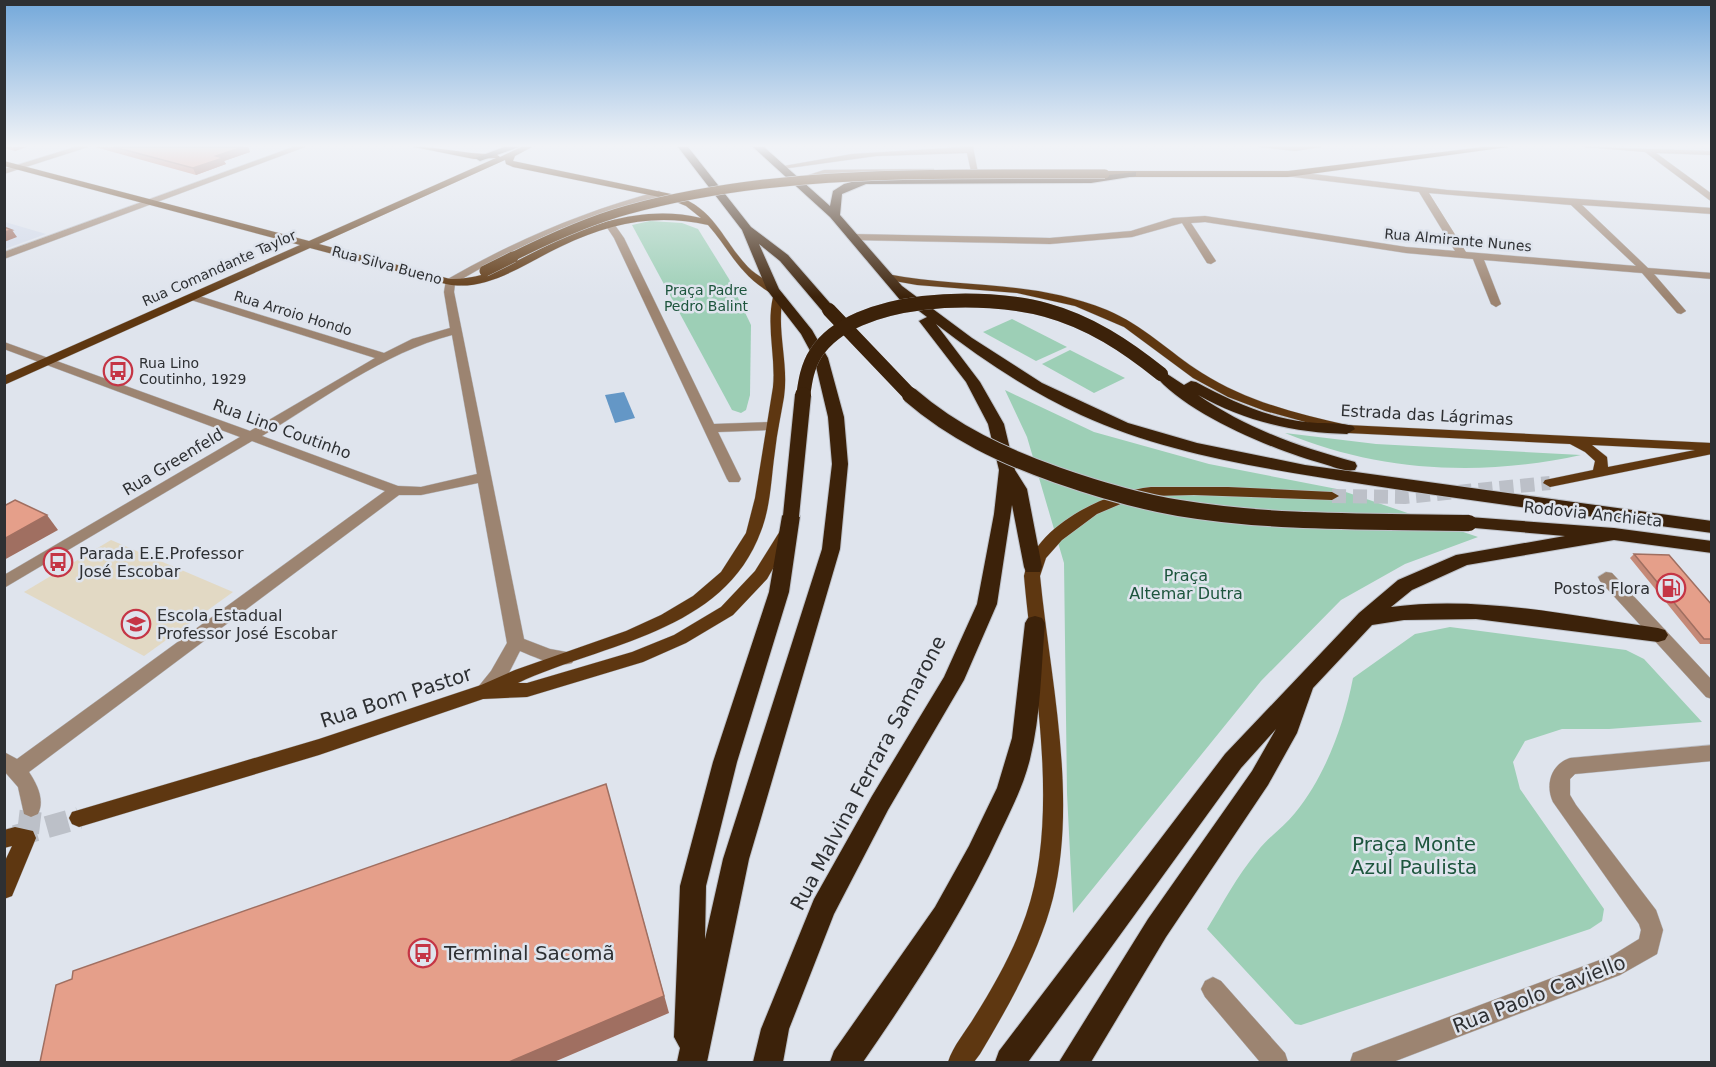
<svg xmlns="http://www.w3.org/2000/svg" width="1716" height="1067" font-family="'DejaVu Sans',sans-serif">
	<rect width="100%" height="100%" fill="#dfe4ed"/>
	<path fill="#d1d9e9" d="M5,222L46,234L5,249Z"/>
	<path fill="#e2d9c4" d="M111,540L233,592L144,656L24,592Z"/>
	<g fill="#9dcfb6">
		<path d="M650,221L682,223L698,229L729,279L751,325L750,395L746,410L741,413L732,410L632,225Z"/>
		<path d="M1012,319L1067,347L1036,361L983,332Z"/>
		<path d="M1070,350L1125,378L1094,393L1042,364Z"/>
		<path d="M1005,390L1094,432L1209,464L1337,489L1478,537L1405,564L1341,600L1261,681L1073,913L1067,793L1064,563L1027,437Z"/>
		<path d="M1285,433L1376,444L1581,455C1482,477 1379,472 1285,433Z"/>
		<path d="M1450,627L1626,650L1644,659L1702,722L1609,729H1562L1525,741L1513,762L1520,789L1604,909L1602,921L1590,929L1301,1025L1295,1024L1207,929C1223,903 1237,876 1257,852C1268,837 1284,827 1295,813C1326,775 1344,724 1353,678L1415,634Z"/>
	</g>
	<path fill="#6497c6" d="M624,392L635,418L615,423L605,395Z"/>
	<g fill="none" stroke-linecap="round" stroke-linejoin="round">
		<path stroke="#bcc0c8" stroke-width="22" stroke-dasharray="22 11" stroke-linecap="butt" d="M28,833L31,808"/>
		<path stroke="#bcc0c8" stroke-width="14" stroke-dasharray="14 7" stroke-linecap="butt" d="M1332,496L1405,497L1550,483"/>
		<path stroke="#bcc0c8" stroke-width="22" stroke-dasharray="22 11" stroke-linecap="butt" d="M15,836L79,818"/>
		<g stroke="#bcc0c8" stroke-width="1">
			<g id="minor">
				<path d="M75,147H88L4,174V169Z"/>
				<path d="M293,147H305L4,259V252Z"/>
				<path d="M965,147H973L978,173L971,171L967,153L876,156L782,169L778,167L852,154Z"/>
				<path d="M1260,147H1321L1295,151Z"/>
				<path d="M1585,147L1712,151V155L1656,153L1712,194V202L1645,152Z"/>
				<path d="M931,169H934V173L825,174L797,183L793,180L824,170Z"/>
				<path d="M1288,171L1447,190L1712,208V214L1582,205L1648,268L1712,273V279L1654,274L1686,311L1681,314L1677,313L1642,273L1484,260L1501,304L1496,307L1491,304L1473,259L1406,253L1205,222L1191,223L1216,261L1211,264L1207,263L1182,223L1132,237L1050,244L852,240L847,237L852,234L1050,238L1131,231L1173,218L1205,216L1406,247L1455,251L1419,192L1285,176V172ZM1429,193L1571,205L1636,266L1466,252Z"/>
				<path d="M659,191L663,194L662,196L560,229L502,256L455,283L454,292L524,639L550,649L572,653L575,658L572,663C556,668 535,657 520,651C512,666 497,704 477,697L474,692L491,671L507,643L478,483L421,495H399L29,772C37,784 45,800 38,814L31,817L24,814L18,787L4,771V752L17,759L385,491L252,441L4,588V575L240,437L4,349V342L250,431L375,358L188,299V295H196L384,353L412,339L450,328L444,292L446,280C516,240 582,212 659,191ZM452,335L477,474L421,487L398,486L262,436C322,400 383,353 452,335Z"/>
				<path d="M606,221H612L624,238L714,424L772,422L779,426L772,430L718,432L741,479L739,482H729L727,479L614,238L604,223Z"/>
				<path d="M1606,572L1612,573L1712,680V699L1706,697L1600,581L1598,577Z"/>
				<path d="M1712,745V761L1575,774L1570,779V795L1576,805L1656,910L1663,930L1657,954L1620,975L1393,1062H1350L1353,1053L1613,955L1639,939L1641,930L1639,924L1553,802C1545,785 1551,764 1570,758Z"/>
				<path d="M1213,977L1221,981L1285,1053L1288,1062H1260L1205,997L1201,989L1205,981Z"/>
			</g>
		</g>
		<g stroke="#bcc0c8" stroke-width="1">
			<g id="major">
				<path d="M414,147C442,147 468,155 496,154L500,157L521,147H532L515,156L513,161L671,194C715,207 720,237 748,267C757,276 769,281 778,290L769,292C738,273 730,250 708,225C656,213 609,223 562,246C527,262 487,293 446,284L310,248L4,385V376L300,245L4,166V161L309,241L496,158L474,159ZM505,160L506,164L513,167L669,199L686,206L701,218C650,206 600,220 554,242C520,258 489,280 450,279L319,244Z"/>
				<path d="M1483,147H1508L1288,177H1105L1101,174L1105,171H1288Z"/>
				<path d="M887,274C964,289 1031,279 1107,310C1143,325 1169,352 1202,373C1246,401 1297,414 1347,425L1712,443V454L1550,487L1543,483L1545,480L1593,470L1595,461L1585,452L1570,444L1347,433L1327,428L1265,411L1228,397L1193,378L1124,327L1075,306L1017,293L917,285L883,279V275ZM1592,445L1695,450L1608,467L1607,457Z"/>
				<path d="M778,294L783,297C776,330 789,363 784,397C781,415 777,432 775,451C771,478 771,505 761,531C724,633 603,643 518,683H527L632,652L674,635L721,607L755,571L780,531H790L793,534L767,579L733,615L686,643L643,662L527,697L483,699L319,755L79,827L72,824L69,818L72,812L319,739L481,685L515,670L626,631L661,615L693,596L721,572L746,533L755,498L773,387C776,357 766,327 773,297Z"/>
				<path d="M1151,487H1228L1332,492L1339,496L1332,500L1194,495L1151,496L1130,500L1097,514L1062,540L1046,558L1040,576C1050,678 1078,797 1053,898C1039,953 1009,1005 980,1054L974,1062H948C953,1046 966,1031 975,1016C995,984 1014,950 1026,915C1061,815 1033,679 1024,576C1034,526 1105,492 1151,487Z"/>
				<path d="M15,827L33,831L36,838L12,896L4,899V863L12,846L4,848V830Z"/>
			</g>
		</g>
		<g stroke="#bcc0c8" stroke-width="2">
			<g id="highway">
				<path d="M504,147H519L480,161L475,158Z"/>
				<path d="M678,147H688L751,227L788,255L836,310L834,313H824L780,261L759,244L779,289L812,330L828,358L844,417L848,464L840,549L749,859L707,1062H677L680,1048L674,1037L680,886L713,762L769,592L782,516L785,512H797L800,516L789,592L737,762L706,886L705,939L723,859L822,549L832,464L828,417L814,358L801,334L767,290L742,230Z"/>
				<path d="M753,147H764L830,206L833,191L844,184L866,178L1091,177L1136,172V176L1091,183L866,184L842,194L840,215L902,286L972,338L1042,383L1128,423L1197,443L1305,465L1712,521V533C1595,517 1478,502 1362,484C1267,469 1169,455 1081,415C1029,391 981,359 936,324L980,382L1004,424L1015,470L1027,489L1042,567L1040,572H1026L1024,567L1012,505L997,604L964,680L888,810L834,914L789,1029L783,1062H753L761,1029L814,899L872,796L944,677L977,604L994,514L999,470L988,424L966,382L919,321L927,317L907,302L901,301L830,217Z"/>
				<path d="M1161,370L1184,385L1191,381L1196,382C1231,401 1266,417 1306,422C1321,424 1338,422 1353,426L1355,429L1347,434C1295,433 1244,421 1198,395C1246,428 1299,447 1355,462L1357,466L1355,470C1345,472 1334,467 1324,464C1276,451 1185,414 1154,374Z"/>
				<path d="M1469,517L1614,528L1712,541V553L1614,540L1467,565L1412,590L1391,607C1480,595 1571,616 1658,628L1665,630L1668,635L1665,640L1658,642L1476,619L1404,620L1372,625L1313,688L1297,733L1268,785L1166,937L1091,1062H1059L1148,919L1252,771L1276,729L1241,768L1028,1062H995L999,1051L1225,754L1359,613L1398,580L1456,555L1565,536L1463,527L1460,523Z"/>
				<path d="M1035,616L1042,618L1045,623C1041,668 1041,715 1030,759C1024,784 1012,808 1001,831C963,914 914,988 863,1062H830L834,1051L935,907L969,846L997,788L1012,738L1025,623L1028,618Z"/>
			</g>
		</g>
		<use href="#minor" fill="#9c8471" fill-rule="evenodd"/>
		<use href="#major" fill="#5e3711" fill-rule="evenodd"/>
		<use href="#highway" fill="#3c220a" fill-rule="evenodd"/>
		<g stroke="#bcc0c8" stroke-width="10" stroke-linecap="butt">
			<path id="major-bridge-far1" d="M510,258C548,239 587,221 627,210C783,167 945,175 1105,174"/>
		</g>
		<g stroke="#bcc0c8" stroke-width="12" stroke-linecap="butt">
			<path id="major-bridge" d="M485,271L513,257"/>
		</g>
		<g stroke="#bcc0c8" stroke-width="14" stroke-linecap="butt">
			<g id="highway-bridge-far1">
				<path d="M829,310L912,397"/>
				<path d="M803,397C805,382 807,367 816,353C854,294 986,293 1046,310C1090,322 1126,346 1161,374"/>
			</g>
		</g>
		<g stroke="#bcc0c8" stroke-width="18" stroke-linecap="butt">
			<g id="highway-bridge">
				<path d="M910,395C954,433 1003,456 1057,475C1097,489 1137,501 1179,508C1275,524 1372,521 1469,523"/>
				<path d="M791,516L803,395"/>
			</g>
		</g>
		<use href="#major-bridge-far1" stroke="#5e3711" stroke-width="9"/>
		<use href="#major-bridge" stroke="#5e3711" stroke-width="11"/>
		<use href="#highway-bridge-far1" stroke="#3c220a" stroke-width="14"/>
		<use href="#highway-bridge" stroke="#3c220a" stroke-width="16"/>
	</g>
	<g fill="#c58977">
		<path d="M4,147H26L15,151L4,148Z"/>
		<path d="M95,147H248L250,152L224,161L226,164L196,175Z"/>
		<path d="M1634,554L1712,605V644H1700L1630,558Z"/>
	</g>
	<g fill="#a06f61">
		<path d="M13,147H26L15,151Z"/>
		<path d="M243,147H248L250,152L224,161L226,164L196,175L193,168L216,156Z"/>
		<path d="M12,230L17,237L4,242V232Z"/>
		<path d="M47,515L58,530L4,560V539Z"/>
		<path d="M606,784L669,1013L554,1062H509Z"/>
	</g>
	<g fill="#e59f8a" stroke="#a06f61" stroke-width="1.5">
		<path d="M114,147H243L216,156L223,158L193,168Z"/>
		<path d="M4,227L12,230L4,232Z"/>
		<path d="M15,500L47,515L4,539V506Z"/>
		<path d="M1634,554L1669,555L1712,605V639H1704Z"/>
		<path d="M606,784L664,996L509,1062H40L56,985L72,979L73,971Z"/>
	</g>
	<linearGradient id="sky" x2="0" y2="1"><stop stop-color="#73a8da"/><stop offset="0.49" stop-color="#f1f3f7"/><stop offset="1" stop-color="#f1f3f7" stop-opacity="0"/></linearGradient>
	<rect width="1716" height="297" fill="url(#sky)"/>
	<defs>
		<g id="bus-ring" transform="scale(1.5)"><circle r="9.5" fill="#dfe4ed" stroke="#c53545" stroke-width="1.5"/><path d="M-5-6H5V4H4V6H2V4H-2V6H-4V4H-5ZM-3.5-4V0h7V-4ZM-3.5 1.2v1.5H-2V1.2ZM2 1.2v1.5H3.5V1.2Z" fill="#c53545"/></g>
		<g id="fuel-ring" transform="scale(1.5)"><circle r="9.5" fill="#dfe4ed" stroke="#c53545" stroke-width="1.5"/><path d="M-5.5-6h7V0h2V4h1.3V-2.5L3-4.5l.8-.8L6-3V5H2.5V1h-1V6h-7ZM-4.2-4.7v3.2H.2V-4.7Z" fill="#c53545"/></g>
		<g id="school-ring" transform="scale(1.5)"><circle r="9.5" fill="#dfe4ed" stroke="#c53545" stroke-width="1.5"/><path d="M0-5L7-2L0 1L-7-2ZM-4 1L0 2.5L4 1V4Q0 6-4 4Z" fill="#c53545"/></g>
	</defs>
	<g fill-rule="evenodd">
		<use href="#bus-ring" x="118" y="371"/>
		<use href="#bus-ring" x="58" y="562"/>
		<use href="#fuel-ring" x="1671" y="588"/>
		<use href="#school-ring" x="136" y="624"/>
		<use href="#bus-ring" x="423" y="953"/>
	</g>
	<g text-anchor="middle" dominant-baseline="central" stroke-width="5" stroke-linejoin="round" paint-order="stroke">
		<g font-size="14" fill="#2e3033" stroke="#dfe4ed">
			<text transform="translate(1458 240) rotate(5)">Rua Almirante Nunes</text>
			<text transform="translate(387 265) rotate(15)">Rua Silva Bueno</text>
			<text transform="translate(219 268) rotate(-24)">Rua Comandante Taylor</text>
			<text transform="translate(293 313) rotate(17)">Rua Arroio Hondo</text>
		</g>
		<g font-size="14" fill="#1d553d" stroke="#dfe4ed">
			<text x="706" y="290">Praça Padre<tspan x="706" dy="16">Pedro Balint</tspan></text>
		</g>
		<g font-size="14" fill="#2e3033" stroke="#dfe4ed" text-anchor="start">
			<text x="139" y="363">Rua Lino<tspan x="139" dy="16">Coutinho, 1929</tspan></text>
		</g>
		<g font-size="16" fill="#2e3033" stroke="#dfe4ed">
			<text transform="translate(1427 415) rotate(3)">Estrada das Lágrimas</text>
			<text transform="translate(282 429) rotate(20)">Rua Lino Coutinho</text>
			<text transform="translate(173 462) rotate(-31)">Rua Greenfeld</text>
			<text transform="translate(1593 514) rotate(6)">Rodovia Anchieta</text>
		</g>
		<g font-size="16" fill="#2e3033" stroke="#dfe4ed" text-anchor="start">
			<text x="79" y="553">Parada E.E.Professor<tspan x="79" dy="18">José Escobar</tspan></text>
			<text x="1650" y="588" text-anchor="end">Postos Flora</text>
			<text x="157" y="615">Escola Estadual<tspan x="157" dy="18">Professor José Escobar</tspan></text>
		</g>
		<g font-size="16" fill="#1d553d" stroke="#dfe4ed">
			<text x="1186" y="575">Praça<tspan x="1186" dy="18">Altemar Dutra</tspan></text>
		</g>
		<g font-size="20" fill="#2e3033" stroke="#dfe4ed">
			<text transform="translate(396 697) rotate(-18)">Rua Bom Pastor</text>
			<text transform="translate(868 773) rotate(-62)">Rua Malvina Ferrara Samarone</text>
			<text transform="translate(1539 994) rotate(-21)">Rua Paolo Caviello</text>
		</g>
		<g font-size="20" fill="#1d553d" stroke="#dfe4ed">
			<text x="1414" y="844">Praça Monte<tspan x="1414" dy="23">Azul Paulista</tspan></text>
		</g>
		<g font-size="20" fill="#2e3033" stroke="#dfe4ed" text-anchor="start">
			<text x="444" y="953">Terminal Sacomã</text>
		</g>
	</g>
	<rect width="1716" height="1067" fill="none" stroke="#2e3033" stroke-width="12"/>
</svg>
